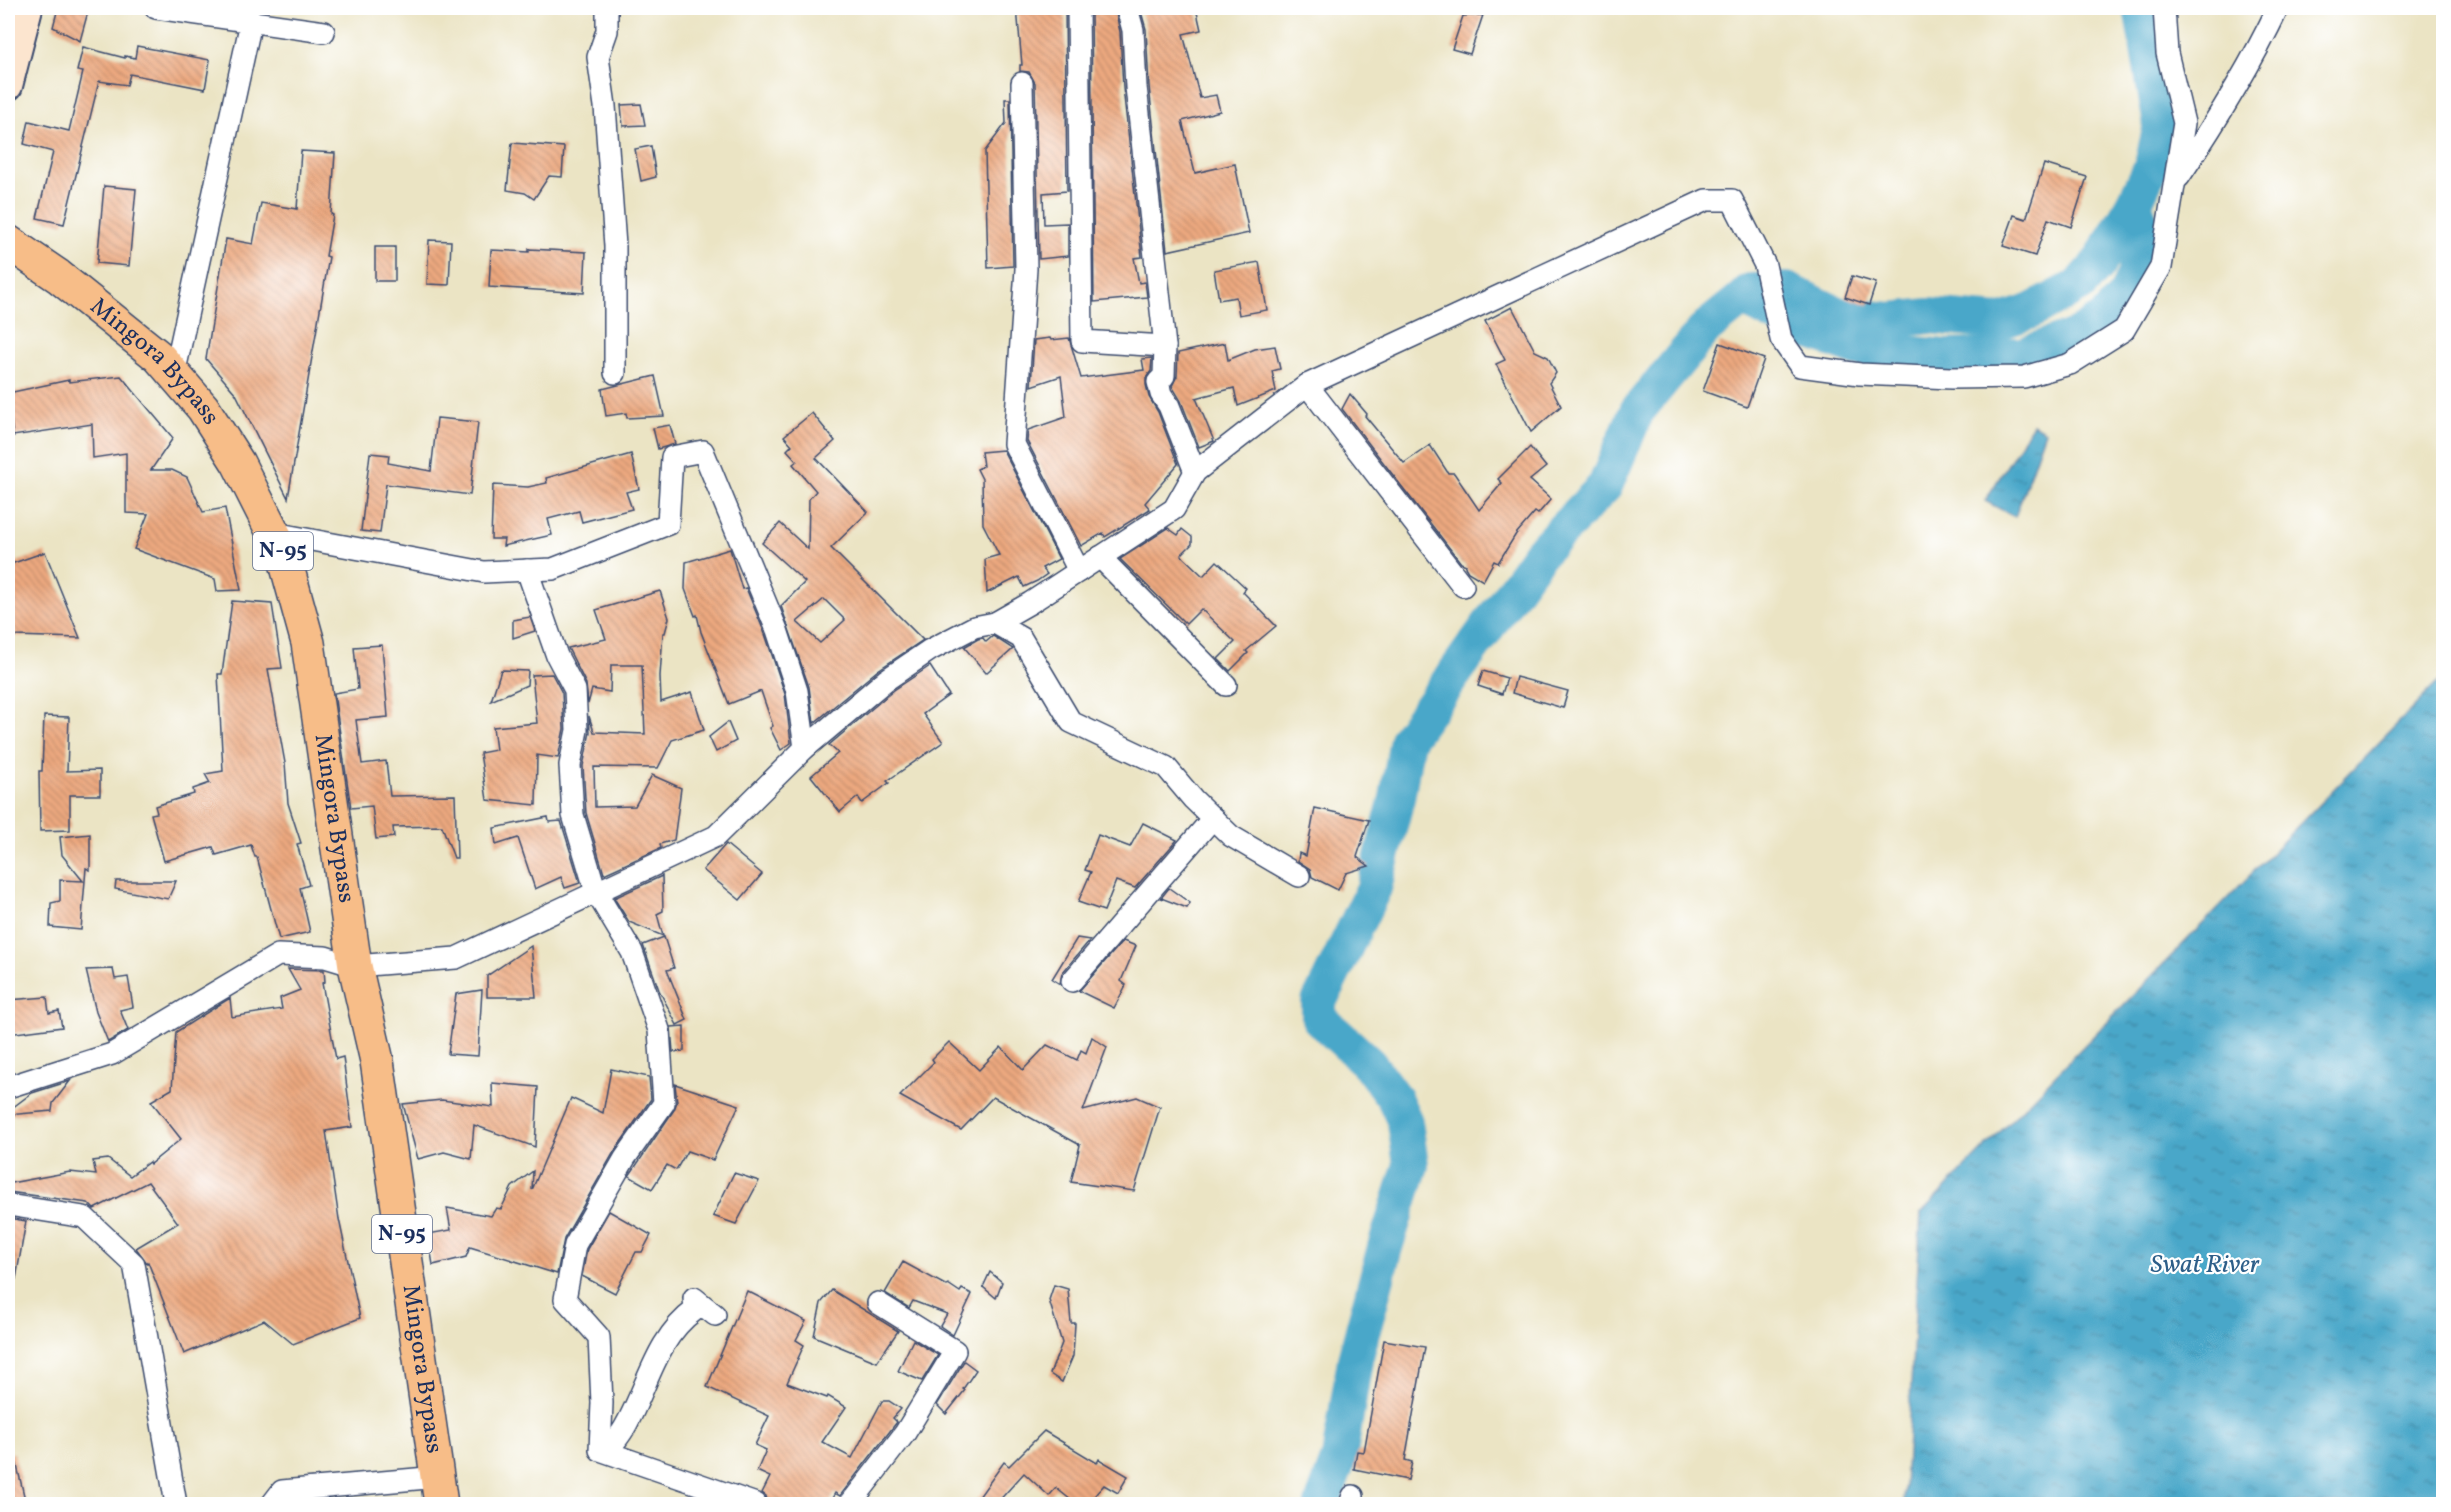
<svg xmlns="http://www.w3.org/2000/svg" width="2451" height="1512" font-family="Vollkorn,serif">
	<defs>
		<pattern id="water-ripples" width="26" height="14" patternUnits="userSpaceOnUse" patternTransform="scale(1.5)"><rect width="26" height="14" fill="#4aa7c9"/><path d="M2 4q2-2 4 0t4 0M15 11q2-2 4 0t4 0" fill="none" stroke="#3d88a6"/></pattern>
		<pattern id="building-back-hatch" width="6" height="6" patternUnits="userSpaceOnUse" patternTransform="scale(1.5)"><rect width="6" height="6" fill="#eda97f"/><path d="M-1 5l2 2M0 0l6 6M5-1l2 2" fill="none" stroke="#bf8a6b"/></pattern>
	</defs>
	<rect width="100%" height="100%" fill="#fff"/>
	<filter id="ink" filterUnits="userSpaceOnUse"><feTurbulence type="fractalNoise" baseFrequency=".0167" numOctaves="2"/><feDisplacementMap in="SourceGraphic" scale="12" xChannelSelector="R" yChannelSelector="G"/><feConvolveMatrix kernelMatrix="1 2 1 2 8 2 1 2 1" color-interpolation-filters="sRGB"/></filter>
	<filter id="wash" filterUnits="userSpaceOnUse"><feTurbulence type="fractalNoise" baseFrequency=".008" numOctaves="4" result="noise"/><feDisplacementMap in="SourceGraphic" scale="24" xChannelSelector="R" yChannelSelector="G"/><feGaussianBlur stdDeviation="1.35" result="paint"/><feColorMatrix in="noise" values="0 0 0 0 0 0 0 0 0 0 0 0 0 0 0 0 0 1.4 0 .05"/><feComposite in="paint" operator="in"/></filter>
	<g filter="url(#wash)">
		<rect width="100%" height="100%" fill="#ebe4c4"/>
		<g fill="url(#water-ripples)" stroke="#326b94" stroke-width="1.5">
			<path d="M2033,424L2045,431L2015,517L1985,501Z"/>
			<path d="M2443,677V1504H1904L1921,1213Z"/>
		</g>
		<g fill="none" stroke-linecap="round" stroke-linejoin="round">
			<g stroke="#4aa7c9" stroke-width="36">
				<path d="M1743,298L1750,291L1787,290L1839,315L1891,320L1929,316L1999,322L2032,311L2080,285L2097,266L2134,204"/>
				<path d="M1322,1504L1339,1458L1355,1360L1385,1247L1411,1165L1405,1122L1394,1098L1369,1064L1319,1018V1002L1374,888L1397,798L1407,740L1540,553L1605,486L1637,411L1706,328L1743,298L1802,329L1859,349L1945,357L2023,355L2078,335L2105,318L2126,295L2141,258L2144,231L2134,204L2152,165L2161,125L2141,8"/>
			</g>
		</g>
		<g id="blocks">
			<g fill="url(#building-back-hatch)" fill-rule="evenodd">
				<path d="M58,8H89L80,41L53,27Z"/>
				<path d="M1017,8H1065L1067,191L1043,193L1044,224L1068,223V256L1039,259L1035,83L1029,72L1020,71V65H1022Z"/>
				<path d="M1091,8H1115L1120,32L1123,88L1142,257L1134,258L1139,283L1145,282L1147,297L1094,302Z"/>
				<path d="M1140,8H1196L1201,30L1183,34L1200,98L1216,95L1220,111L1182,121L1195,173L1235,164L1249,233L1167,251L1149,86L1146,29Z"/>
				<path d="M1483,15L1470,54L1452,49L1463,16Z"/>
				<path d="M137,46L210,60L205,89L130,74L127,85L99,81L64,224L37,218L53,152L24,144L29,121L69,131L83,72L77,71L83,47L125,58V56L135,58Z"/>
				<path d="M1005,99H1010L1013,266L988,268L985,151L1006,123Z"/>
				<path d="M641,104L645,125L623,126L621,105Z"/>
				<path d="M512,143L564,147L562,177L549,176L534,199L525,193L507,190Z"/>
				<path d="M651,146L656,177L641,181L635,149Z"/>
				<path d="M301,151L335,153L331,214L333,215L326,256L329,257L288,498L236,394L206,359L226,239L253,244L261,203L297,209Z"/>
				<path d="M2044,164L2087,177L2071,227L2048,219L2035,256L2003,246L2014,215L2026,219Z"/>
				<path d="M104,186L136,189L129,266L97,263Z"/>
				<path d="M429,240L451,241L449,285L427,284Z"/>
				<rect x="375" y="247" width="20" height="34"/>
				<path d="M529,249L586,252L584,293L489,287L491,250L529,252Z"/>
				<path d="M1259,262L1267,310L1239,315L1236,297L1219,300L1214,270Z"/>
				<path d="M1852,276L1876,283L1869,305L1845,297Z"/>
				<path d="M1512,307L1535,351L1548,357L1556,373L1549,383L1561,406L1531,432L1496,364L1505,360L1485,321Z"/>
				<path d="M1050,338L1051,340L1069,338L1081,378L1144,370L1142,359L1152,358L1151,371L1146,378V385L1149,397L1158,412L1178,464L1145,503L1150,509L1105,537L1103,533L1081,546L1027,441L1028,430L1066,417L1061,376L1031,386L1034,340Z"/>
				<path d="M1225,343L1228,360L1255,349L1275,346L1280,369L1272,371L1276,391L1238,406L1234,388L1196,398L1214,441L1199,447L1181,401L1172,386L1177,376L1178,353Z"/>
				<path d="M1720,343L1764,359L1747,407L1703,391Z"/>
				<path d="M121,376L173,438L151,470H172L187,477L203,512L225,508L241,590L217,591L215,579L134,549L148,514L126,513V453L93,458L92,424L13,436L8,393L69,380V382Z"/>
				<path d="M655,376L664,416L627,418L626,413L606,416L602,389Z"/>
				<path d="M1350,394L1367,414L1365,416L1404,463L1430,445L1448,473H1454L1479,510L1502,483L1498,479L1530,447L1546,467L1530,480L1551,499L1538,514L1535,512L1516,534L1498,563L1494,561L1483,581L1468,572L1465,567L1466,565L1461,563L1342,409Z"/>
				<path d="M812,413L835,441L816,458L868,512L831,548L923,640L878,670L814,723L809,687L781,606L805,582L762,543L780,523L808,549L809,499L816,491L793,464L797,461L787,450L792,445L784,436ZM824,599L845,620L820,643L797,622Z"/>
				<path d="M437,418L478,422L470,495L386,484L380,533L361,531L370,453L389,455L388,463L431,471Z"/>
				<path d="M670,425L675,444L658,449L653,428Z"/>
				<path d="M1003,450L1059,559L1042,568L1047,574L1037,581L1024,587L1019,577L987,593L985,559L999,555L983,524L982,479L977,469L983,466L981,452Z"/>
				<path d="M631,454L639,489L626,492L632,509L582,522L579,511L548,519L552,535L503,546L504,539H491L493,485L528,487L547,483L546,478Z"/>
				<path d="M1168,528L1178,535L1182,529L1192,537V544L1181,555L1203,576L1217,561L1246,588L1243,592L1276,626L1246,651L1248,653L1230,671L1218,659L1235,642L1201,609L1186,624L1120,559Z"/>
				<path d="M730,549L742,589L746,588L765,634L785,694L791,743L781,750L770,728L773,726L761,691L729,704L701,632L697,615L695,616L685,589L686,562Z"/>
				<path d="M45,552L80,638L15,636L8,565Z"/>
				<path d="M660,591L669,618L665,633H663L660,676L661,702L692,692L704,730L672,740L658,768L594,767L595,807L635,806L652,775L681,788L674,840L660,844L661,848L604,874L586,813L583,766L590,732L589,716L594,732L645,734L642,665H611L610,692L592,689L588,704L586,684L568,648L606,639L596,610Z"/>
				<path d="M232,601L272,604L282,668L268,669L285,763L288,803L301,843L297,844L309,885L300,888L310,932L279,939L257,857H255L251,845L216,855L213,847L164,861L151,814L157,813L155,806L194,794L193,789L210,783L205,774L223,771L218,674H222Z"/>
				<path d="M530,617L535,631L513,638V620Z"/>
				<path d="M993,636L1013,649L986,673L964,647L978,639L983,638L986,642Z"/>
				<path d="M382,645L388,717L356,720L362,764L386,761L390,796L455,795L457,858H454L442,826L393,827L394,837L376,839L372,806L351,808L334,693L358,689L354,647Z"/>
				<path d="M930,666L949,695L923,714L943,742L887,781L889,783L862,803L858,797L840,812L811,776L838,753L829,745L894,690Z"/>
				<path d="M501,670L528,671L527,685L491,701Z"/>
				<path d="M1483,671L1507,678L1502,694L1478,686Z"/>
				<path d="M552,674L562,693L564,729L558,758L537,755L536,805L487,800L480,753L496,750L493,727L537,723L532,675Z"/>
				<path d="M1516,677L1568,691L1563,708L1512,693Z"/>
				<path d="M44,716L69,717L67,771L100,770V795H70V830L40,831L39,771H42Z"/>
				<path d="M728,722L736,741L716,752L709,737Z"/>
				<path d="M1315,808L1369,820L1357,857L1369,866L1346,873L1338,890L1312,877L1310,869L1298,861L1299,853L1306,856Z"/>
				<path d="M548,817L549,822L561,821L580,883L565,888L561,877L535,889L518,838L496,845L494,828Z"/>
				<path d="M1143,823L1177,840L1135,888L1116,881L1104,911L1078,902L1091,872L1085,870L1098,835L1130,847Z"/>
				<path d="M90,834V870L86,868L81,930L50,927L51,903L60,901V880L83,881L62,855L60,837Z"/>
				<path d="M726,844L762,874L740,900L703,870Z"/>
				<path d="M662,876L663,911L657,914L663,936L629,922L614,898Z"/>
				<path d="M116,881H176L168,899L115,889Z"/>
				<path d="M1169,888L1190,903L1187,908L1161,898Z"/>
				<path d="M664,937L674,968L667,970L687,1020L677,1025L659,990L643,945Z"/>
				<path d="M1077,938L1090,940L1062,973L1060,984L1052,979Z"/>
				<path d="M1123,941L1136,946L1121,981L1126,985L1114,1008L1079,991Z"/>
				<path d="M531,946L536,997H487V976Z"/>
				<path d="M113,969L115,979L128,977L133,1007L120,1010L128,1030L108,1042L96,1012L86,970Z"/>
				<path d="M288,969L324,970L325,982L322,983L336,1059L343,1057L352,1127L326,1131L339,1219L360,1318L293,1344L264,1320L184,1354L148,1262L147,1263L136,1248L178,1223L148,1182L94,1209L88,1203L9,1192L11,1183L70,1172L96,1175L93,1161L108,1159L130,1176L149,1162L150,1164L181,1139L151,1101L172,1089L176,1032L230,998L232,1017L282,1009L280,998L300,990Z"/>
				<path d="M482,990L478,1056L448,1054L456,994Z"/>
				<path d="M47,997L49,1013L59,1011L62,1027L8,1034V1021L12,1020V1017H8V1000Z"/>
				<path d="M684,1026V1051L673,1052L671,1027Z"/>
				<path d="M1092,1037L1107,1047L1083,1111L1137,1097L1160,1107L1134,1191L1071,1182L1080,1145L993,1097L961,1130L900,1096L934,1062L932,1059L949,1042L979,1070L1001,1047L1023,1070L1047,1045L1077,1060L1081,1050L1086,1053Z"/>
				<path d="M611,1069L649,1077L651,1099L614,1152L564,1239L557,1274L470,1247L466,1257L433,1265L428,1234L451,1230L447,1208L491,1216L496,1208L501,1209L512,1187L533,1171L532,1190L571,1098L603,1113Z"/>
				<path d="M70,1081L53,1103L52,1111L8,1115V1111L32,1093Z"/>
				<path d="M492,1083L538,1087L535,1147L474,1125L471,1159L444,1152L418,1159L403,1104L442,1100L493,1107Z"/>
				<path d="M675,1084L739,1105L713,1160L687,1151L676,1170L667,1165L652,1189L629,1176L674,1110L677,1102Z"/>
				<path d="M734,1173L759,1181L736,1224L713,1216Z"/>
				<path d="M609,1211L651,1235L642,1252H636L615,1293L582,1276L587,1249Z"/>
				<path d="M8,1218L26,1221L16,1279L8,1278Z"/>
				<path d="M903,1262L947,1286L948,1284L960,1292L962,1289L972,1294L953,1335L940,1326L947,1314L913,1301L909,1308L885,1293Z"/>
				<path d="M990,1272L1002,1282L996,1298L983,1287Z"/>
				<path d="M1054,1285L1068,1289L1071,1323H1075L1073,1356L1062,1382L1050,1374L1062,1343L1049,1300Z"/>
				<path d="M832,1290L898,1331L877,1362L814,1336L821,1303Z"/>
				<path d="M747,1291L806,1321L796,1340L804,1345L787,1383L827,1398L828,1396L846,1407L822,1442L852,1458L882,1401H889L901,1409L893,1418L897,1422L866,1462L840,1496L835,1493L829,1504H768L766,1496L762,1493L770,1477L757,1471L766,1450L755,1445L769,1416L707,1387Z"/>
				<path d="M913,1340L938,1355L922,1381L898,1371Z"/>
				<path d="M1384,1340L1425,1347L1405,1460L1412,1462L1408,1480L1354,1469L1357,1451L1364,1452Z"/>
				<path d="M964,1361L976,1370L963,1389L965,1390L946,1414L937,1405Z"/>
				<path d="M1044,1431L1097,1463L1099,1459L1128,1476L1118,1493L1104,1485L1087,1504H1076L1056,1488L1049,1496L1024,1473L996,1504H974L1004,1462L1009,1466Z"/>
				<path d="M14,1453L26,1504H8V1454Z"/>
			</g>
		</g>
	</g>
	<g filter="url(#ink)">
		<use href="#blocks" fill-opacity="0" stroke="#3a4a6d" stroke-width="1.5"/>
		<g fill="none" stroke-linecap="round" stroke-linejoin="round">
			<g stroke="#3a4a6d" stroke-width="24">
				<g id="street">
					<path d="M156,8L324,32"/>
					<path d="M607,8V31L598,57L605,106L615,246V373"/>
					<path d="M1078,8L1082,341L1165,346"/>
					<path d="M1127,8L1133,30L1136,87L1165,346L1164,376L1158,382L1161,394L1169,406L1195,472"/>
					<path d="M1022,83L1026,269L1014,444L1079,571"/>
					<path d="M2179,177C2216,122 2250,67 2278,8"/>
					<path d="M174,375L251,22"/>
					<path d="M1307,385L1463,586"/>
					<path d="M274,533L484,572L553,569L668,524L672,457L703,451L777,630L797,691L805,748"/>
					<path d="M1100,557L1226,685"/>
					<path d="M527,570L557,656L575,690L577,730L570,765L573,815L596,892L632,952L659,1030L664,1103L625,1158L575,1245L565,1299L599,1337L602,1403L600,1450L756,1504"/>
					<path d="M995,623L1021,638L1071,722L1166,767L1193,799L1231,836L1299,876"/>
					<path d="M1072,981L1213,818"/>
					<path d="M8,1087L112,1054L278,955L325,957L355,966L456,958L716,836L805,748L886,680L930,650L974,627L995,623L1030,603L1174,509L1195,472L1307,385L1706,200H1732L1765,265L1781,339L1800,366L1860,374L1951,378L2024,377L2070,364L2124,330L2161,267L2184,123L2167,53L2164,8"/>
					<path d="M8,1205L84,1217L134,1264L176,1504"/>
					<path d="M610,1448C616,1440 622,1433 626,1425C648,1386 656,1338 695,1310L694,1298L715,1315"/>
					<path d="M272,1504L282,1491L438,1477"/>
					<path d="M850,1504L905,1433L955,1351L878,1303"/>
					<path d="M1350,1504L1353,1496"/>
				</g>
			</g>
			<g stroke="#3a4a6d" stroke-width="32">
				<path id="secondary" d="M8,86L28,8"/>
			</g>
			<g stroke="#3a4a6d" stroke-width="36">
				<g id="highway">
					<path id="s1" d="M8,242L58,276L159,357L203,408L238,463L283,552L308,643L355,966L377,1061L441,1504"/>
				</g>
			</g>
			<use href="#street" stroke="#fff" stroke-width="21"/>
			<use href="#secondary" stroke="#fce5cf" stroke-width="28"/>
			<use href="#highway" stroke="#f7bd88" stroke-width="33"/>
		</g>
	</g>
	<g text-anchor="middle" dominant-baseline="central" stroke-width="4.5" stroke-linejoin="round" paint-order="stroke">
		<g fill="#fff" stroke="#5f6d8e" stroke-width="1.5">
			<rect x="253" y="532" width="60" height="38" rx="4.5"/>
			<rect x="372" y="1215" width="60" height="38" rx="4.5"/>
		</g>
		<g font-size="22" font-weight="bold" fill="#1b2f5e">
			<text x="283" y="551">N-95</text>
			<text x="402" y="1234">N-95</text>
		</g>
		<g font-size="24" fill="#1b2f5e" stroke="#fff">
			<text stroke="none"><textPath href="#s1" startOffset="190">Mingora Bypass</textPath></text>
			<text stroke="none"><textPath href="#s1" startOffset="694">Mingora Bypass</textPath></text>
			<text stroke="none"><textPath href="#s1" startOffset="1252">Mingora Bypass</textPath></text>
		</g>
		<g font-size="26" font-style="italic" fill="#2e5f89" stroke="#fff">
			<text x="2205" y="1265">Swat River</text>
		</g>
	</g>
	<rect width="2451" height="1512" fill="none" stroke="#fff" stroke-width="30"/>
</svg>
